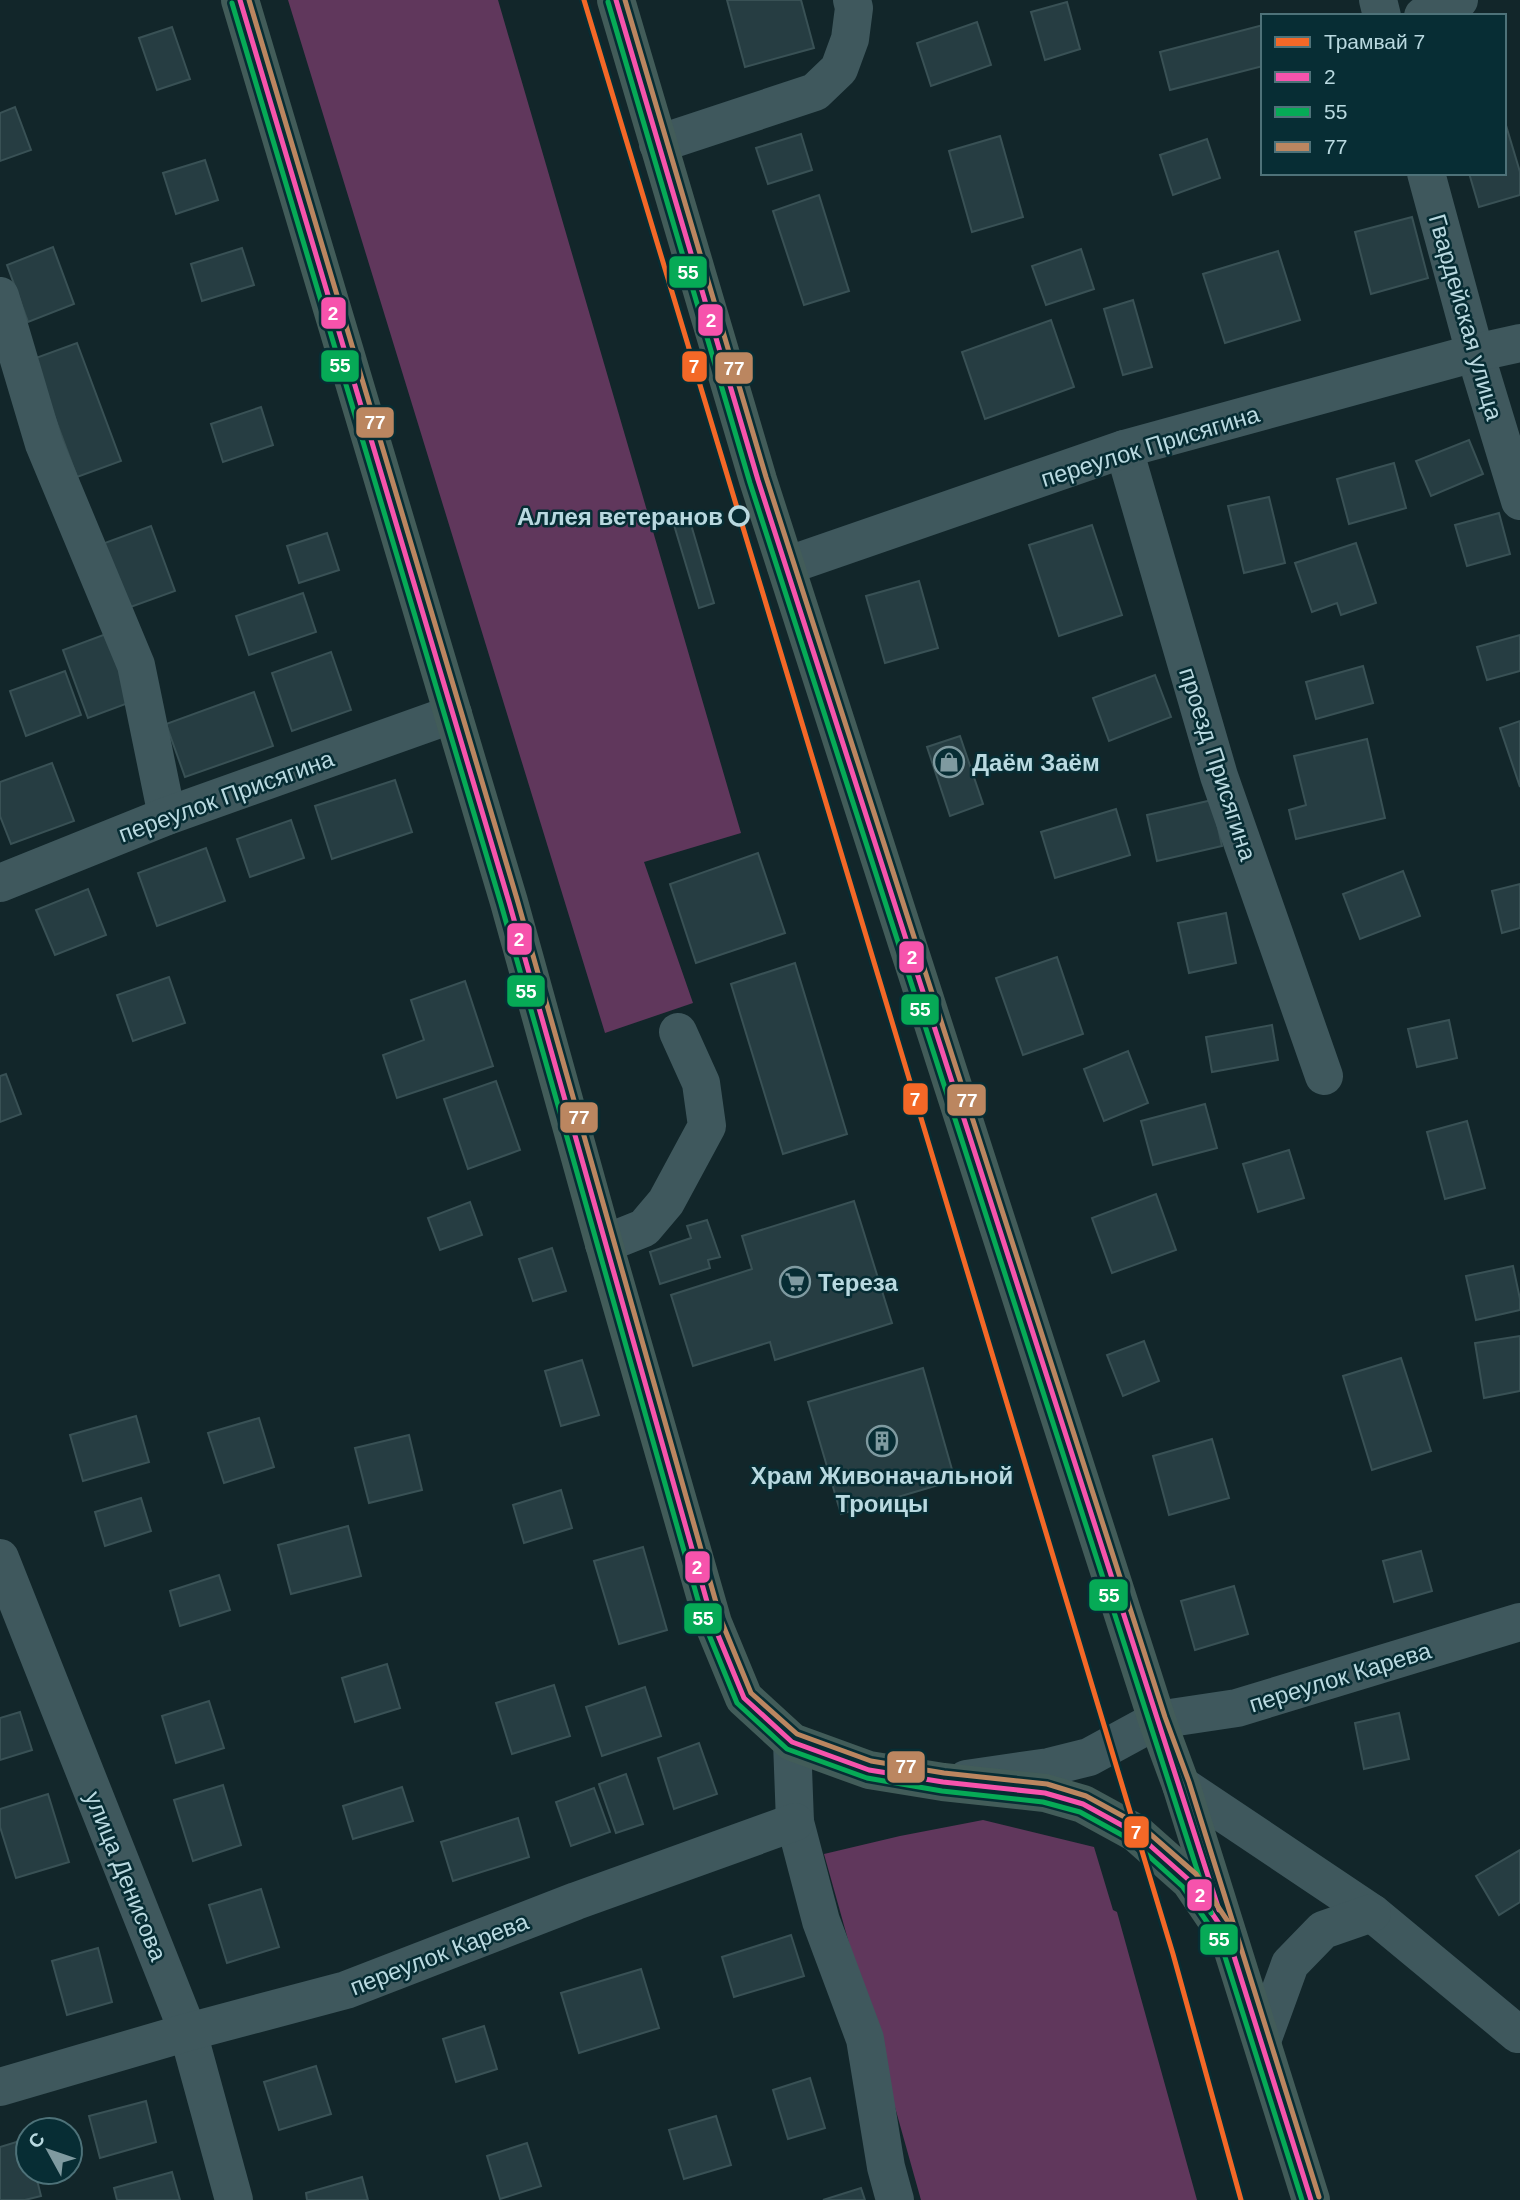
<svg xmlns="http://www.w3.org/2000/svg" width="1520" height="2200" font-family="Arial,sans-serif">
	<rect width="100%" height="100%" fill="#12262a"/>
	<g fill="#60375c">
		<path d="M288,0H498L741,833L644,862L693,1003L605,1033Z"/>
		<path d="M983,1820L1094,1847L1113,1910L1117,1912L1197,2200H921L824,1854L900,1836Z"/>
	</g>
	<g fill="#263d42" stroke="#395155" stroke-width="2">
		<path d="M727,0H801L814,48L745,67Z"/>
		<path d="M1067,2L1080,49L1045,60L1031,12Z"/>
		<path d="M977,22L991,65L931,86L917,43Z"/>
		<path d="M1263,25V66L1170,90L1160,52Z"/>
		<path d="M172,27L190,79L157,90L139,38Z"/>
		<path d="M15,107L31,150L0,161V113Z"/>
		<path d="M1505,122L1520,172V195L1479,207L1469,173H1504Z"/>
		<path d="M801,134L812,170L768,184L756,148Z"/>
		<path d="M1000,136L1023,217L972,232L949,151Z"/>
		<path d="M1207,139L1220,178L1173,195L1160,155Z"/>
		<path d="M205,160L218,200L176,214L163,173Z"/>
		<path d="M819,195L849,291L804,305L773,211Z"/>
		<path d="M1412,217L1428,278L1371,294L1355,232Z"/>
		<path d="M53,247L74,304L28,322L7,265Z"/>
		<path d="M242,248L254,285L202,301L191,264Z"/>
		<path d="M1081,249L1094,289L1046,305L1032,266Z"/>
		<path d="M1278,251L1300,320L1225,343L1203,274Z"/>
		<path d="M1133,300L1152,367L1123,375L1104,309Z"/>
		<path d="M1051,320L1074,387L985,419L962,352Z"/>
		<path d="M77,343L121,461L77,477L33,359Z"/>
		<path d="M261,407L273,445L223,462L211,424Z"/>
		<path d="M1469,440L1483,474L1431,496L1416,461Z"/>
		<path d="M1394,463L1406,508L1349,524L1337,479Z"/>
		<path d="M1269,497L1285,563L1244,573L1228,506Z"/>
		<path d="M1499,513L1510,554L1467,566L1455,525Z"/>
		<path d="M690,521L714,603L699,608L674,525Z"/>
		<path d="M1092,525L1122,615L1059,636L1029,545Z"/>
		<path d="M151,526L175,591L125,609L102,544Z"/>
		<path d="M327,533L339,570L299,583L287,546Z"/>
		<path d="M1356,543L1376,603L1341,615L1337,603L1312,612L1295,563Z"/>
		<path d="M919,581L938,648L885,663L866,596Z"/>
		<path d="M303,593L316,632L249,655L236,616Z"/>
		<path d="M106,634L131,702L88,718L63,650Z"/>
		<path d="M1520,635V671L1487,680L1477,647Z"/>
		<path d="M331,652L351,710L292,731L272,673Z"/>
		<path d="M1363,666L1373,703L1316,719L1306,682Z"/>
		<path d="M65,671L81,715L26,736L10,691Z"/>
		<path d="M1155,675L1171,717L1109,741L1093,698Z"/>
		<path d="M254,692L273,746L185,777L166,724Z"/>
		<path d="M1520,721V787L1500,728Z"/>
		<path d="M960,736L983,804L950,816L927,747Z"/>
		<path d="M1367,739L1385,818L1296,839L1289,810L1306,805L1294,756Z"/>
		<path d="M52,763L74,821L11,844L0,816V782Z"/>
		<path d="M395,780L412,832L332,859L315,806Z"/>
		<path d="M1212,800L1222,846L1157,861L1147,815Z"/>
		<path d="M1116,809L1130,855L1055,878L1041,832Z"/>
		<path d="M291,820L304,858L250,877L237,839Z"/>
		<path d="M206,848L225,901L157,926L138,873Z"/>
		<path d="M758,853L785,933L696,963L670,884Z"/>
		<path d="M1403,871L1420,916L1360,939L1343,894Z"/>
		<path d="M1520,884V928L1502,933L1492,891Z"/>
		<path d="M88,889L106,935L55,955L36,910Z"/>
		<path d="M1226,913L1236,963L1189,973L1178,923Z"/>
		<path d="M1057,957L1083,1034L1023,1055L996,978Z"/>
		<path d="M795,963L847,1134L783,1154L731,984Z"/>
		<path d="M169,977L185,1023L133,1041L117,995Z"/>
		<path d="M465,981L493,1066L397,1098L383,1055L424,1040L411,1000Z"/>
		<path d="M1449,1020L1457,1058L1417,1067L1408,1029Z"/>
		<path d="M1272,1025L1278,1060L1212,1072L1206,1037Z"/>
		<path d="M1128,1051L1148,1103L1104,1121L1084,1069Z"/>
		<path d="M6,1074L21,1114L0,1122V1076Z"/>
		<path d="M496,1081L520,1150L468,1169L444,1099Z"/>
		<path d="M1205,1104L1217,1148L1153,1165L1141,1121Z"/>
		<path d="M1467,1121L1485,1188L1445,1199L1427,1132Z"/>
		<path d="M1289,1150L1304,1198L1258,1212L1243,1164Z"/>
		<path d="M1156,1194L1176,1250L1112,1273L1092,1218Z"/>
		<path d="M854,1201L892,1323L775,1360L770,1342L693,1366L671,1295L752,1269L742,1236Z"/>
		<path d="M470,1202L482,1235L440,1250L428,1218Z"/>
		<path d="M707,1220L720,1257L708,1260L710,1268L660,1284L650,1252L691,1238L687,1226Z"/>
		<path d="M552,1248L566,1291L533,1301L519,1259Z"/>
		<path d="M1513,1266L1520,1299V1310L1476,1320L1466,1276Z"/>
		<path d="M1520,1336V1391L1484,1398L1475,1343Z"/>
		<path d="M1144,1341L1159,1381L1123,1396L1107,1355Z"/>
		<path d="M1401,1358L1431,1451L1372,1470L1343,1376Z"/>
		<path d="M582,1360L599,1415L561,1426L545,1371Z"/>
		<path d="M923,1368L955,1480L841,1514L808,1402Z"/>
		<path d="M136,1416L149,1462L83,1481L70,1435Z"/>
		<path d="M259,1418L274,1467L224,1483L208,1433Z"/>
		<path d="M409,1435L422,1490L369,1503L355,1448Z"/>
		<path d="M1212,1439L1229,1498L1169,1515L1153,1456Z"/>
		<path d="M561,1490L572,1528L524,1543L513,1505Z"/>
		<path d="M141,1498L151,1531L105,1546L95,1512Z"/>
		<path d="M348,1526L361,1576L291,1594L278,1545Z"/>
		<path d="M643,1547L667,1630L619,1644L594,1561Z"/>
		<path d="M1421,1551L1432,1591L1394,1602L1383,1561Z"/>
		<path d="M219,1575L230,1610L180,1626L170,1591Z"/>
		<path d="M1234,1586L1248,1634L1195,1650L1181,1601Z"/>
		<path d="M387,1664L400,1708L355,1722L342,1678Z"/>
		<path d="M554,1685L570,1736L512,1754L496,1703Z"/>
		<path d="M645,1687L661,1736L602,1756L586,1707Z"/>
		<path d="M209,1701L224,1748L176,1763L162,1716Z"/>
		<path d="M20,1712L32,1750L0,1760V1718Z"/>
		<path d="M1399,1713L1409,1759L1364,1769L1355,1723Z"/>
		<path d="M699,1743L717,1794L674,1809L658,1758Z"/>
		<path d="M626,1774L643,1824L616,1833L599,1784Z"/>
		<path d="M223,1785L241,1845L193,1861L174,1800Z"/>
		<path d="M402,1787L413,1821L353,1839L343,1806Z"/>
		<path d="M594,1788L610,1832L571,1846L556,1802Z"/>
		<path d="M48,1794L69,1862L16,1878L0,1827V1809Z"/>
		<path d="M518,1818L529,1857L453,1881L441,1842Z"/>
		<path d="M1520,1850V1902L1499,1915L1476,1876Z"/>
		<path d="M261,1889L279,1947L227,1963L209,1905Z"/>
		<path d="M791,1935L804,1976L734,1997L722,1957Z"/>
		<path d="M98,1948L112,2002L67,2015L52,1961Z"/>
		<path d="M641,1969L659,2028L579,2053L561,1993Z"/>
		<path d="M484,2026L497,2069L456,2082L443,2039Z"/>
		<path d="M316,2066L331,2114L279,2130L264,2082Z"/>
		<path d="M810,2078L825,2128L788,2139L773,2090Z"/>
		<path d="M146,2101L156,2142L100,2158L89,2116Z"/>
		<path d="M716,2116L731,2165L684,2179L669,2130Z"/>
		<path d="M26,2139L28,2172H35L41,2196L25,2200H0V2147Z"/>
		<path d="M527,2143L541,2186L500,2199L487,2156Z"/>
		<path d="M172,2172L180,2200H117L114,2188Z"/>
		<path d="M362,2177L368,2200H307L306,2193Z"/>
		<path d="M861,2188L865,2200H823Z"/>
	</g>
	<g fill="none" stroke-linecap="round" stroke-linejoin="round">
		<g stroke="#3f585d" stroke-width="38">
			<path d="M1378,0L1382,16"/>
			<path d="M1423,16L1448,9L1459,0"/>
			<path d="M658,144L815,92L839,69L850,39L854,8L852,0"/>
			<path d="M1426,173L1475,353L1520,501"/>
			<path d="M0,296L44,444L136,665L167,816"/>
			<path d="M1124,449L1219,776L1324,1076"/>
			<path d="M786,566L1124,449L1475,353L1520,343"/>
			<path d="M0,883L167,816L453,714"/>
			<path d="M604,1244L644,1228L666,1202L707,1126L701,1083L678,1032"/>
			<path d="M0,1558L188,2032L234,2200"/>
			<path d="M792,1742L795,1822L821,1921L865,2039L886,2167L895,2200"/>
			<path d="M966,1779L1049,1767L1089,1757L1157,1720L1237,1708L1520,1622"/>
			<path d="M1181,1785L1372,1913L1518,2034L1520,2033"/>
			<path d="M1262,2041L1290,1964L1323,1930L1372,1913"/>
			<path d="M0,2087L188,2032L346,1990L576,1901L795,1822"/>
		</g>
		<g stroke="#425c59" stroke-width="38">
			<path d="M240,0L509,902L604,1244L713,1623L744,1698L792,1742L869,1770L943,1782L1045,1793L1083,1804L1136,1833L1190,1881L1228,1937"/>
			<path d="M616,0L758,480L1157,1720L1181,1785L1311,2200"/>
		</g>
		<g stroke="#072d34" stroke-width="10">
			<g id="bus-1">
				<path d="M240,0L509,902L713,1623L744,1698L792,1742L869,1770L943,1782L1045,1793L1083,1804L1136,1833L1190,1881L1228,1937L1311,2200"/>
				<path d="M616,0L758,480L1219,1910"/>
			</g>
		</g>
		<g stroke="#072d34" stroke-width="10">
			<g id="bus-2">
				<path d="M608,2L750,483L1211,1913"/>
				<path d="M232,3L501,904L705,1625L737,1703L787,1749L867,1778L942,1791L1043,1802L1080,1812L1131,1840L1183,1887L1220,1941L1302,2200"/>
			</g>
		</g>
		<g stroke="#072d34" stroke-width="10">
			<g id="bus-3">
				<path d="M249,0L517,899L721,1620L751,1693L797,1734L871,1761L944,1773L1047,1784L1086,1796L1141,1826L1196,1874L1235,1932"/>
				<path d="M625,0L766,477L1165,1717L1189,1782L1319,2197"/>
			</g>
		</g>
		<use href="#bus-1" stroke="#f653ac" stroke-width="5"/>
		<use href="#bus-2" stroke="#06aa56" stroke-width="5"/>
		<use href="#bus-3" stroke="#bb8660" stroke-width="5"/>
		<g stroke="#072d34" stroke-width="10">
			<path id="tram-1" d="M584,0L1173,1954L1241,2200"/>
		</g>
		<use href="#tram-1" stroke="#f36827" stroke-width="5"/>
	</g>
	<defs>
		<g id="shop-ring" transform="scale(1.575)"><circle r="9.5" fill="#072d34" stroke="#7f9aa0" stroke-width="1.5"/><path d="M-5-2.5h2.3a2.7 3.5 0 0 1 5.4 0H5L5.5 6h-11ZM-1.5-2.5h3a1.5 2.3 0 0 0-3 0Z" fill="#7f9aa0"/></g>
		<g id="supermarket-ring" transform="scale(1.575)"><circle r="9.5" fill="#072d34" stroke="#7f9aa0" stroke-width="1.5"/><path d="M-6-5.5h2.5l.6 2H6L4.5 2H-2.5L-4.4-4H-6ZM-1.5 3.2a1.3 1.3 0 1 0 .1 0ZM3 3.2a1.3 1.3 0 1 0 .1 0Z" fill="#7f9aa0"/></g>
		<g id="building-ring" transform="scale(1.575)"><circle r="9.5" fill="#072d34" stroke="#7f9aa0" stroke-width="1.5"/><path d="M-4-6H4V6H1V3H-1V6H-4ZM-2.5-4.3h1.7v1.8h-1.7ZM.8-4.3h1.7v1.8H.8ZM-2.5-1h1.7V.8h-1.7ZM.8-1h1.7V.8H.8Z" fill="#7f9aa0"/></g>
	</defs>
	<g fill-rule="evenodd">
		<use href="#shop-ring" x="949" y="762"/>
		<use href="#supermarket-ring" x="795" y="1282"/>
		<use href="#building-ring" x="882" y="1441"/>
	</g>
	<circle fill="#072d34" stroke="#b9d9e0" stroke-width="3.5" cx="739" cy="516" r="9"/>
	<g text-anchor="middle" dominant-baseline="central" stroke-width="5" stroke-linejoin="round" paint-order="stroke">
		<g font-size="24" fill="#b9d9e0" stroke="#072d34">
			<text transform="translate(1466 317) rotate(74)">Гвардейская улица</text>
			<text transform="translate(1150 446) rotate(-17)">переулок Присягина</text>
			<text transform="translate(1218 764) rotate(72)">проезд Присягина</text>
			<text transform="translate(226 796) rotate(-20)">переулок Присягина</text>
			<text transform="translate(1340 1677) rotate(-17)">переулок Карева</text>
			<text transform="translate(126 1876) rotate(68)">улица Денисова</text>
			<text transform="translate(439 1954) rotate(-21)">переулок Карева</text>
		</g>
		<g font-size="24" font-weight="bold" fill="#b9d9e0" stroke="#072d34" text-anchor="end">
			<text x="723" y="516">Аллея ветеранов</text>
		</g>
		<g font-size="24" font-weight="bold" fill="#b9d9e0" stroke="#072d34" text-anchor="start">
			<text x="972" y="762">Даём Заём</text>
			<text x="818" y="1282">Тереза</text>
			<text x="882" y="1475" text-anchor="middle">Храм Живоначальной<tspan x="882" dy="28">Троицы</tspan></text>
		</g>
	</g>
	<g stroke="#072d34" stroke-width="2.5">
		<rect x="668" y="255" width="40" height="34" rx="7" fill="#06aa56"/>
		<rect x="320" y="296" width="27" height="34" rx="7" fill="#f653ac"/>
		<rect x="697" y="303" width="27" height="34" rx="7" fill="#f653ac"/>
		<rect x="320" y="349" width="40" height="34" rx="7" fill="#06aa56"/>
		<rect x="681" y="350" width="27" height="33" rx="7" fill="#f36827"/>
		<rect x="714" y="351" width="40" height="34" rx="7" fill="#bb8660"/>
		<rect x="355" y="406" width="40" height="33" rx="7" fill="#bb8660"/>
		<rect x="506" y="922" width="27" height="34" rx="7" fill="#f653ac"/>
		<rect x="898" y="940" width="27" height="34" rx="7" fill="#f653ac"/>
		<rect x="506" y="974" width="40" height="34" rx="7" fill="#06aa56"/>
		<rect x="900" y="993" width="40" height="33" rx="7" fill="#06aa56"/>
		<rect x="902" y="1082" width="27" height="34" rx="7" fill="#f36827"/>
		<rect x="946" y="1083" width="41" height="34" rx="7" fill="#bb8660"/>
		<rect x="559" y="1101" width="40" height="33" rx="7" fill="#bb8660"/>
		<rect x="684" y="1550" width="27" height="34" rx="7" fill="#f653ac"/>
		<rect x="1088" y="1578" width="41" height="34" rx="7" fill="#06aa56"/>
		<rect x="683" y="1602" width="40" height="33" rx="7" fill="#06aa56"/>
		<rect x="886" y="1750" width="40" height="34" rx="7" fill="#bb8660"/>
		<rect x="1123" y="1815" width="27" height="34" rx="7" fill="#f36827"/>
		<rect x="1186" y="1878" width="27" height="34" rx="7" fill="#f653ac"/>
		<rect x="1199" y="1923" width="40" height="33" rx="7" fill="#06aa56"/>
	</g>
	<g font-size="19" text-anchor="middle" font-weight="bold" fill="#fff">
		<text x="688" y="279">55</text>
		<text x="333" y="320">2</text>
		<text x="711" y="327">2</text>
		<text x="340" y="372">55</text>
		<text x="694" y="373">7</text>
		<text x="734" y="375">77</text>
		<text x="375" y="429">77</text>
		<text x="519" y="946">2</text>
		<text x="912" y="964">2</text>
		<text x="526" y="998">55</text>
		<text x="920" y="1016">55</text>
		<text x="915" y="1106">7</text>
		<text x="967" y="1107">77</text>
		<text x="579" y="1124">77</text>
		<text x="697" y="1574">2</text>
		<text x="1109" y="1602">55</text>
		<text x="703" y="1625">55</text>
		<text x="906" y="1773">77</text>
		<text x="1136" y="1839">7</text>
		<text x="1200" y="1902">2</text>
		<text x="1219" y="1946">55</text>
	</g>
	<rect x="1261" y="14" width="245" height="161" fill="#072d34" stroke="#4e7279" stroke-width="2"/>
	<rect x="1275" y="37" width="35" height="10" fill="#f36827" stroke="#4e7279" stroke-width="2"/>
	<text x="1324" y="49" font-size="21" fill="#b9d9e0">Трамвай 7</text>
	<rect x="1275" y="72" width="35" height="10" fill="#f653ac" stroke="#4e7279" stroke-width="2"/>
	<text x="1324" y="84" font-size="21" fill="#b9d9e0">2</text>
	<rect x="1275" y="107" width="35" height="10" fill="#06aa56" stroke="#4e7279" stroke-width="2"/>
	<text x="1324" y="119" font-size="21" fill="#b9d9e0">55</text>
	<rect x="1275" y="142" width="35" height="10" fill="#bb8660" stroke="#4e7279" stroke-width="2"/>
	<text x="1324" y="154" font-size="21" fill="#b9d9e0">77</text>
	<g transform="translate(49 2151) rotate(310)"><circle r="33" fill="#072d34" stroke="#4e7279" stroke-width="2"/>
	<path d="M0-5L12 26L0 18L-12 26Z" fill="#7f9aa0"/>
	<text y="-10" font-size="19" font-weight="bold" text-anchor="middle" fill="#b9d9e0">С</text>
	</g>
</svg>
